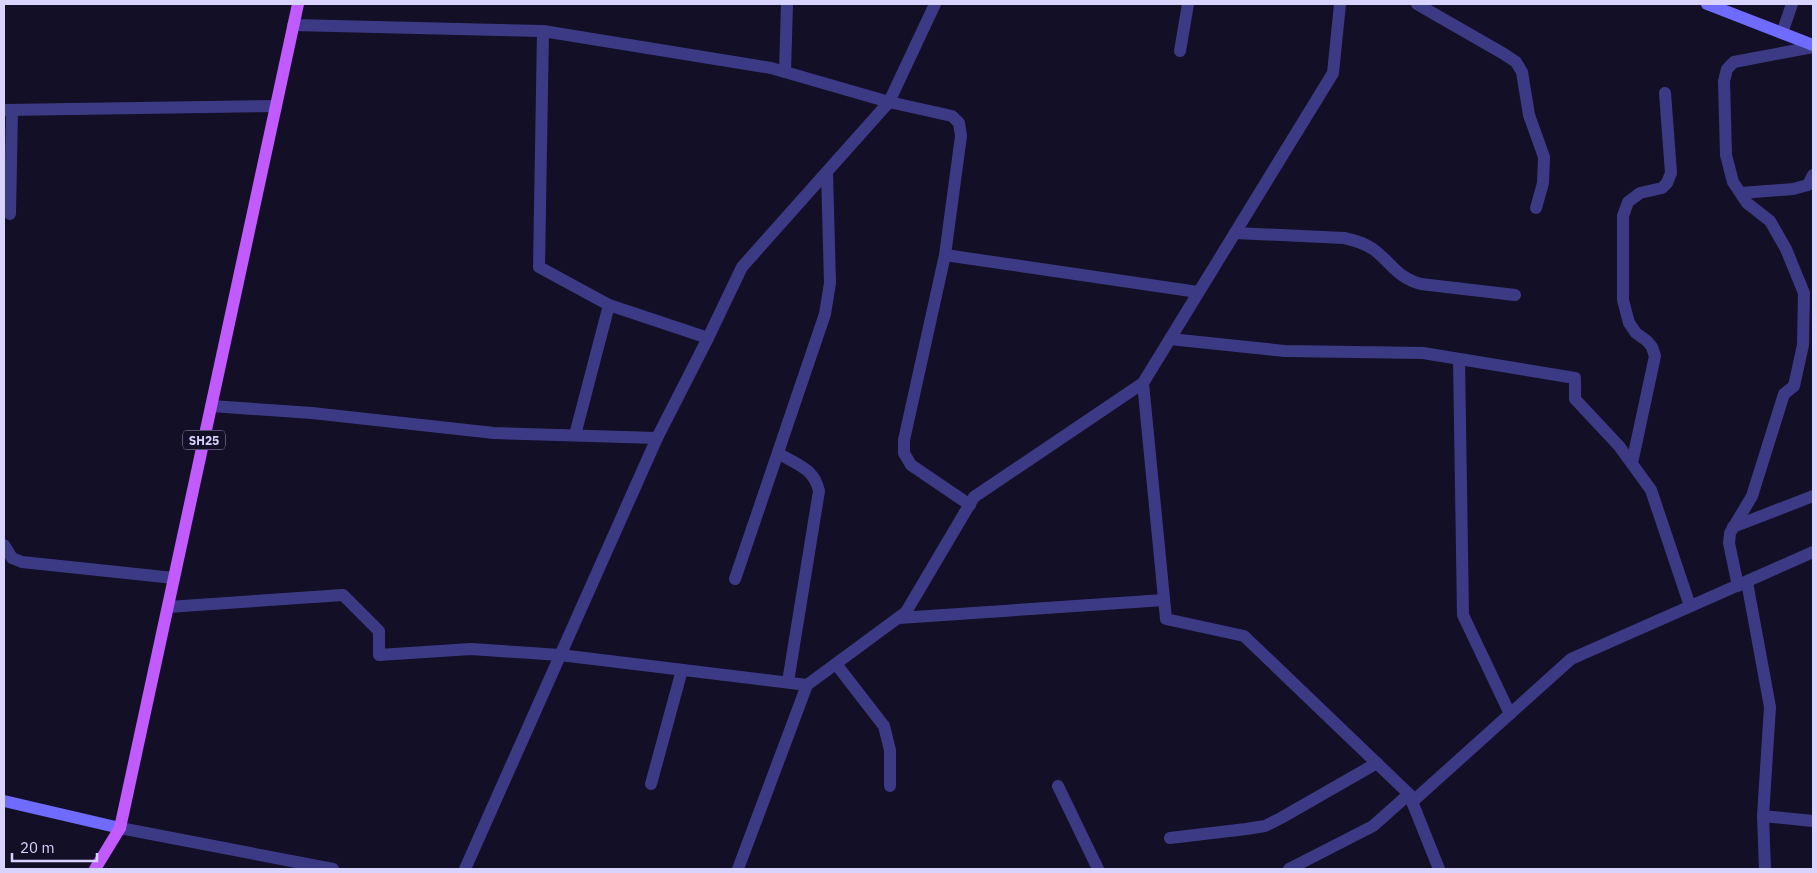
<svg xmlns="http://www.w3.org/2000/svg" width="1817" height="873" font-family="'IBM Plex Sans',sans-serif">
	<rect width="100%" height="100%" fill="#130f26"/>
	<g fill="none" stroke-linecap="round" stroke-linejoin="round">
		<g stroke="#3d3a85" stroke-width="12">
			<path d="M1417,4L1504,54L1516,62L1522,72L1529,115L1544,157L1543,183L1536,208"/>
			<path d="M293,25L543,31L771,68L889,102L952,116L959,123L961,136L945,255L1198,292"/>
			<path d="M543,31L539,267L609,305L708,338"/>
			<path d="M1782,33L1792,4"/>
			<path d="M1180,51L1188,4"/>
			<path d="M785,72L787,4"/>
			<path d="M4,110L276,106"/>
			<path d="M1741,193L1793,189L1808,185L1813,175"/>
			<path d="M10,214L12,110"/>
			<path d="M1235,233L1344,238C1354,240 1364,243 1373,249C1391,262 1397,278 1421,284L1515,295"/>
			<path d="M945,255L904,440V453L911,465L970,505"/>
			<path d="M1170,339L1285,351L1423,353L1575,378V399L1619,446L1651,490L1690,606"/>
			<path d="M1459,359L1463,615L1510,714"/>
			<path d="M1143,383L1166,619L1244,636L1409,794L1439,869"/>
			<path d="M211,406L312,413L494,433L657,438"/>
			<path d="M575,435L609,305"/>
			<path d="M778,453C797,465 814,468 819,491L788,682"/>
			<path d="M1632,463L1655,356L1652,347L1647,341L1636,333L1629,323L1623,300V216L1628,202L1640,193L1662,188L1667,183L1671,173L1665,93"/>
			<path d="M1733,527L1813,496"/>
			<path d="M4,545L12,558L22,562L174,578"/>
			<path d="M735,579L825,314L830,283L827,172"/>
			<path d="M1747,582L1770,707L1763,816L1765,869"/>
			<path d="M1738,586L1729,543L1730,533L1752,496L1784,394L1794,386L1803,345L1804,293L1786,249L1770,221L1747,203L1733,182L1726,155L1724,81L1727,69L1734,62L1813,47"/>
			<path d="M168,607L343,595L379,631V655L471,649L560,655L807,685"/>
			<path d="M899,618L1164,600"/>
			<path d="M836,664L884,726L890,750V786"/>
			<path d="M651,784L682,670"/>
			<path d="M1058,786L1098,869"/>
			<path d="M1412,802L1571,659L1813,552"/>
			<path d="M1763,816L1813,821"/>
			<path d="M120,828L333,869"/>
			<path d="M1170,838L1246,829L1265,826L1281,818L1377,763"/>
			<path d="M465,869L657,438L708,338L742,267L889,102L935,4"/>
			<path d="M738,869L807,685L906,612L974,497L1143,383L1333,73L1340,4"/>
			<path d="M1289,869L1373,826L1409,794"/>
		</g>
		<g stroke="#6f6bff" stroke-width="12">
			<path d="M1707,4L1813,45"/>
			<path d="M4,801L120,828"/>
		</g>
		<path stroke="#c25bff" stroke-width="12" d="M95,869L120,828L298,4"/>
	</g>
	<g text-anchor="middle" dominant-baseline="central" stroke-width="4.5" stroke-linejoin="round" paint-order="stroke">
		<rect fill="#130f26" stroke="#9e99be" stroke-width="1" x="183" y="430.5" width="42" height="19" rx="4"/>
		<g font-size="12" font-weight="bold" fill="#d9d4ff">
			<text x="204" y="440">SH25</text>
		</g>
	</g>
	<rect width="1817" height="873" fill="none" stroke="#d9d4ff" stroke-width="10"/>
	<path d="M12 853v8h85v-8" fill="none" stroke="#d9d4ff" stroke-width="2.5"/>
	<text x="20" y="853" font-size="15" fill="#d9d4ff" stroke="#130f26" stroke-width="4" paint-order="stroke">20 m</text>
</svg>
